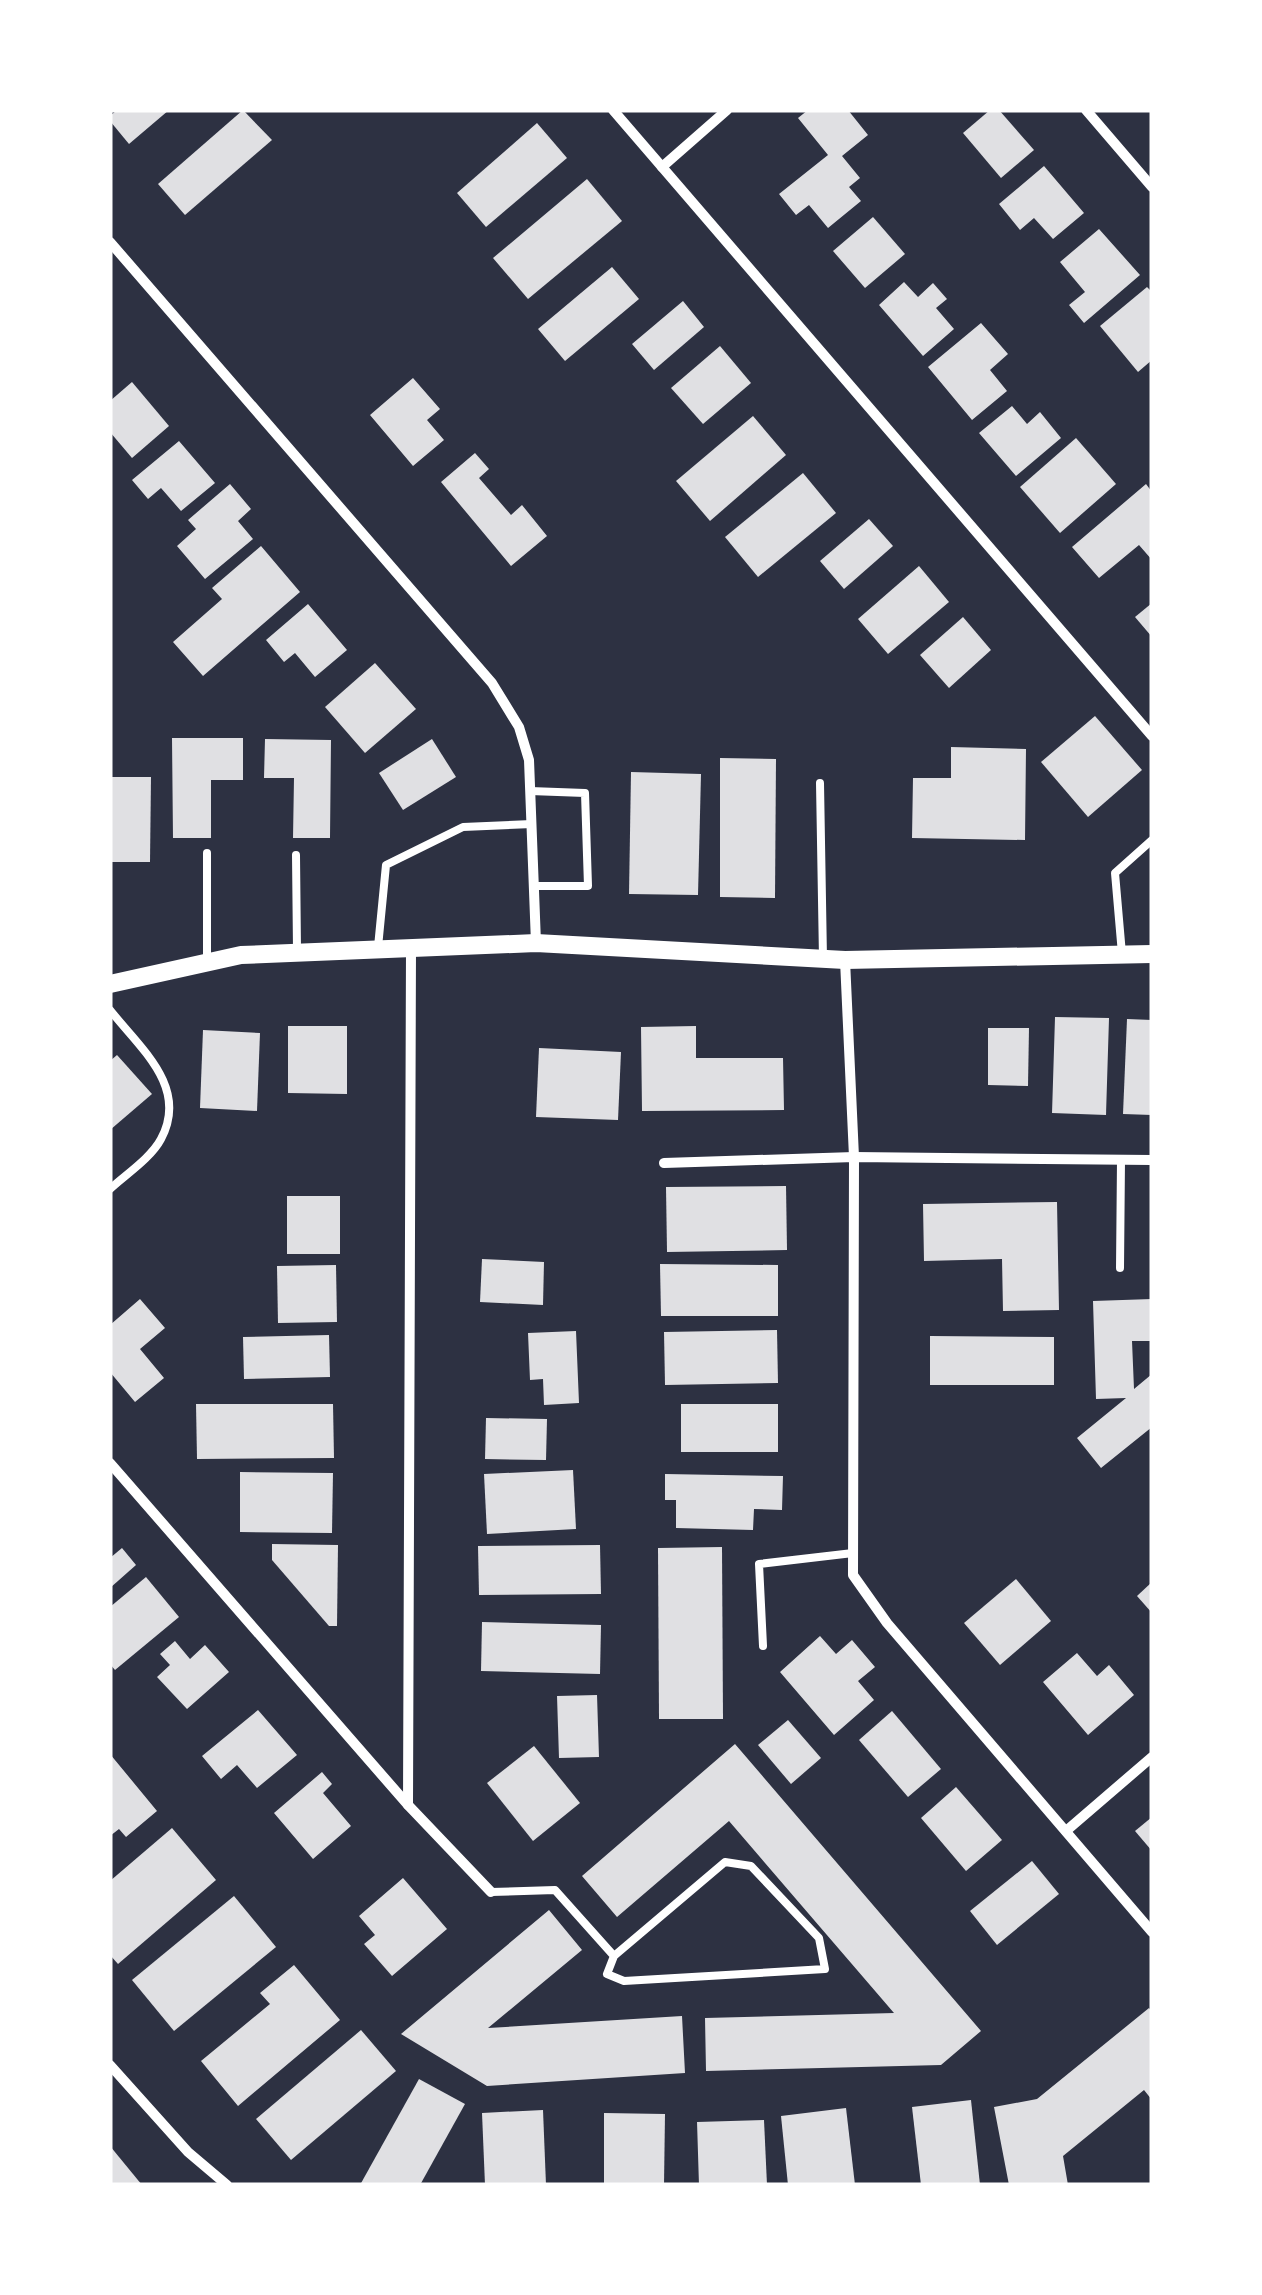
<svg xmlns="http://www.w3.org/2000/svg" width="1262" height="2295" font-family="'Archivo Narrow',sans-serif">
	<rect width="100%" height="100%" fill="#2d3142"/>
	<g fill="#e0e0e3">
		<path d="M117,110H169L129,144L110,121V116Z"/>
		<path d="M243,110L272,140L185,215L158,184Z"/>
		<path d="M808,110H848L868,135L842,156L860,178L849,187L861,201L828,228L809,205L796,215L779,194L828,155L798,118Z"/>
		<path d="M990,110H999L1034,150L1001,178L963,133Z"/>
		<path d="M537,123L567,158L486,227L457,193Z"/>
		<path d="M1044,166L1084,213L1053,239L1034,218L1020,230L999,204Z"/>
		<path d="M587,179L622,221L528,299L493,258Z"/>
		<path d="M873,217L905,254L865,288L833,251Z"/>
		<path d="M1099,229L1140,275L1084,323L1069,305L1085,292L1060,262Z"/>
		<path d="M612,267L639,299L565,361L538,329Z"/>
		<path d="M904,282L918,297L933,283L947,299L936,308L954,329L923,356L879,305Z"/>
		<path d="M1147,287L1152,292V360L1138,372L1100,326Z"/>
		<path d="M683,301L704,327L654,370L632,344Z"/>
		<path d="M981,323L1008,354L990,370L1007,391L972,420L928,367Z"/>
		<path d="M720,346L751,383L703,424L671,388Z"/>
		<path d="M413,378L440,409L427,420L444,440L413,466L370,415Z"/>
		<path d="M132,382L169,426L132,458L110,432V401Z"/>
		<path d="M1012,406L1027,424L1040,412L1061,438L1016,476L979,433Z"/>
		<path d="M753,416L786,455L710,521L676,481Z"/>
		<path d="M1076,438L1116,484L1060,533L1020,487Z"/>
		<path d="M179,441L215,483L181,511L161,488L148,499L132,480Z"/>
		<path d="M475,453L489,469L479,478L511,515L522,505L547,536L511,566L441,482Z"/>
		<path d="M803,473L836,513L758,577L725,537Z"/>
		<path d="M230,484L251,509L238,521L253,539L205,579L177,546L196,529L188,520Z"/>
		<path d="M1146,484L1152,492V560L1139,545L1099,578L1072,547Z"/>
		<path d="M869,519L893,546L844,589L820,561Z"/>
		<path d="M261,546L300,592L203,676L173,642L222,599L212,588Z"/>
		<path d="M919,566L949,602L888,654L858,619Z"/>
		<path d="M1152,603V637L1135,617Z"/>
		<path d="M308,604L347,650L315,677L295,653L284,662L266,640Z"/>
		<path d="M963,617L991,650L949,688L920,655Z"/>
		<path d="M375,663L416,709L365,753L325,707Z"/>
		<path d="M1095,716L1142,770L1088,817L1041,762Z"/>
		<path d="M172,738H243V780H211V838H173Z"/>
		<path d="M265,739L331,740L330,838H293L294,778H264Z"/>
		<path d="M432,739L456,777L403,810L379,773Z"/>
		<path d="M951,747L1026,749L1025,840L912,838L913,778H951Z"/>
		<path d="M720,758L776,759L775,898L720,897Z"/>
		<path d="M631,772L701,774L698,895L629,894Z"/>
		<path d="M110,777H151L150,862H110Z"/>
		<path d="M1055,1017L1109,1018L1106,1115L1052,1113Z"/>
		<path d="M1127,1019L1152,1020V1115L1123,1114Z"/>
		<path d="M288,1026H347V1094L288,1093Z"/>
		<path d="M696,1026V1058H783L784,1110L642,1111L641,1027Z"/>
		<path d="M988,1028H1029L1028,1086L988,1085Z"/>
		<path d="M203,1030L260,1033L257,1111L200,1108Z"/>
		<path d="M539,1048L621,1052L618,1120L536,1117Z"/>
		<path d="M117,1055L152,1094L110,1130V1061Z"/>
		<path d="M786,1186L787,1250L667,1252L666,1187Z"/>
		<rect x="287" y="1196" width="53" height="58"/>
		<path d="M1057,1202L1059,1310L1003,1311L1002,1259L924,1261L923,1204Z"/>
		<path d="M482,1259L544,1262L543,1305L480,1302Z"/>
		<path d="M660,1264L778,1265V1316H661Z"/>
		<path d="M336,1265L337,1322L278,1323L277,1266Z"/>
		<path d="M140,1299L165,1328L140,1349L164,1378L135,1402L110,1372V1325Z"/>
		<path d="M1152,1299V1341H1132L1134,1389L1152,1374V1427L1101,1468L1077,1438L1126,1398L1096,1399L1093,1301Z"/>
		<path d="M777,1330L778,1383L665,1385L664,1332Z"/>
		<path d="M576,1331L579,1403L544,1405L543,1379L530,1380L528,1333Z"/>
		<path d="M329,1335L330,1377L244,1379L243,1337Z"/>
		<path d="M930,1336L1054,1337V1385H930Z"/>
		<path d="M196,1404H333L334,1458L197,1459Z"/>
		<rect x="681" y="1404" width="97" height="48"/>
		<path d="M486,1418L547,1419L546,1460L485,1459Z"/>
		<path d="M573,1470L576,1529L487,1534L484,1474Z"/>
		<path d="M240,1472L333,1473L332,1533L240,1532Z"/>
		<path d="M665,1474L783,1476L782,1510L754,1509L753,1530L676,1528V1500H665Z"/>
		<path d="M272,1544L338,1545L337,1626H329L272,1560Z"/>
		<path d="M600,1545L601,1594L479,1595L478,1546Z"/>
		<path d="M722,1547L723,1719H659L658,1548Z"/>
		<path d="M122,1548L136,1565L110,1588V1558Z"/>
		<path d="M146,1577L179,1617L115,1670L110,1664V1607Z"/>
		<path d="M1016,1579L1051,1621L1000,1665L964,1623Z"/>
		<path d="M1152,1582V1613L1137,1596Z"/>
		<path d="M482,1622L601,1625L600,1674L481,1671Z"/>
		<path d="M820,1636L836,1654L852,1640L875,1667L858,1681L874,1700L834,1735L780,1672Z"/>
		<path d="M175,1641L190,1659L205,1645L229,1672L187,1709L157,1677L170,1665L160,1654Z"/>
		<path d="M1077,1653L1097,1676L1109,1665L1134,1695L1088,1735L1043,1682Z"/>
		<path d="M597,1695L599,1757L559,1758L557,1696Z"/>
		<path d="M258,1710L297,1755L257,1788L237,1765L221,1779L202,1756Z"/>
		<path d="M892,1711L941,1769L908,1797L859,1740Z"/>
		<path d="M788,1720L821,1758L791,1784L758,1745Z"/>
		<path d="M735,1744L981,2031L941,2065L706,2071L705,2018L894,2013L729,1821L617,1917L582,1876Z"/>
		<path d="M534,1746L580,1803L533,1841L487,1783Z"/>
		<path d="M110,1754L157,1811L126,1837L119,1829L110,1836Z"/>
		<path d="M322,1772L332,1784L323,1793L351,1826L313,1859L274,1813Z"/>
		<path d="M956,1787L1002,1840L966,1871L921,1818Z"/>
		<path d="M1152,1817V1851L1135,1831Z"/>
		<path d="M172,1828L216,1880L118,1964L110,1955V1881Z"/>
		<path d="M1032,1861L1059,1894L997,1945L970,1911Z"/>
		<path d="M403,1878L447,1929L392,1976L364,1944L375,1935L359,1916Z"/>
		<path d="M234,1896L276,1947L174,2031L132,1980Z"/>
		<path d="M549,1910L582,1950L488,2028L682,2016L685,2073L487,2086L401,2034Z"/>
		<path d="M294,1965L340,2020L238,2106L201,2061L270,2004L260,1993Z"/>
		<path d="M1149,2008L1152,2012V2100L1144,2090L1063,2156L1068,2185H1009L994,2107L1037,2099Z"/>
		<path d="M361,2030L396,2071L291,2160L256,2119Z"/>
		<path d="M419,2079L465,2104L420,2185H360Z"/>
		<path d="M971,2100L980,2185H921L912,2107Z"/>
		<path d="M846,2108L855,2185H788L781,2116Z"/>
		<path d="M543,2110L546,2185H485L482,2113Z"/>
		<path d="M604,2113L665,2114L664,2185H604Z"/>
		<path d="M764,2120L767,2185H699L697,2122Z"/>
		<path d="M110,2146L142,2185H110Z"/>
	</g>
	<g fill="none" stroke-linecap="round" stroke-linejoin="round">
		<g stroke="#fff" stroke-width="8">
			<path d="M820,783L823,959"/>
			<path d="M530,791L585,793L588,886H534"/>
			<path d="M296,855L297,950"/>
			<path d="M378,947L386,865L463,827L532,824"/>
			<path d="M1122,954L1115,873L1152,840"/>
			<path d="M207,962V853"/>
			<path d="M110,1010C140,1048 189,1087 161,1139C151,1158 125,1175 110,1189"/>
			<path d="M1120,1268L1121,1160"/>
			<path d="M763,1646L759,1564L853,1553"/>
			<path d="M491,1892L555,1890L614,1956L607,1974L624,1981L825,1969L819,1938L751,1866L725,1862L614,1956"/>
		</g>
		<g stroke="#fff" stroke-width="10">
			<path d="M613,110L1152,736"/>
			<path d="M1086,110L1152,187"/>
			<path d="M662,167L727,110"/>
			<path d="M110,242L492,683L519,727L529,760L536,943"/>
			<path d="M845,960L854,1157L853,1575L887,1623L1152,1932"/>
			<path d="M664,1163L854,1157L1152,1160"/>
			<path d="M110,1463L408,1805L491,1892"/>
			<path d="M408,1805L411,950"/>
			<path d="M1066,1831L1152,1757"/>
			<path d="M110,2065L188,2152L227,2185"/>
		</g>
		<path stroke="#fff" stroke-width="18" d="M110,984L241,955L536,943L845,960L1152,954"/>
	</g>
	<rect width="1262" height="2295" fill="none" stroke="#ffffff" stroke-width="225"/>
</svg>
